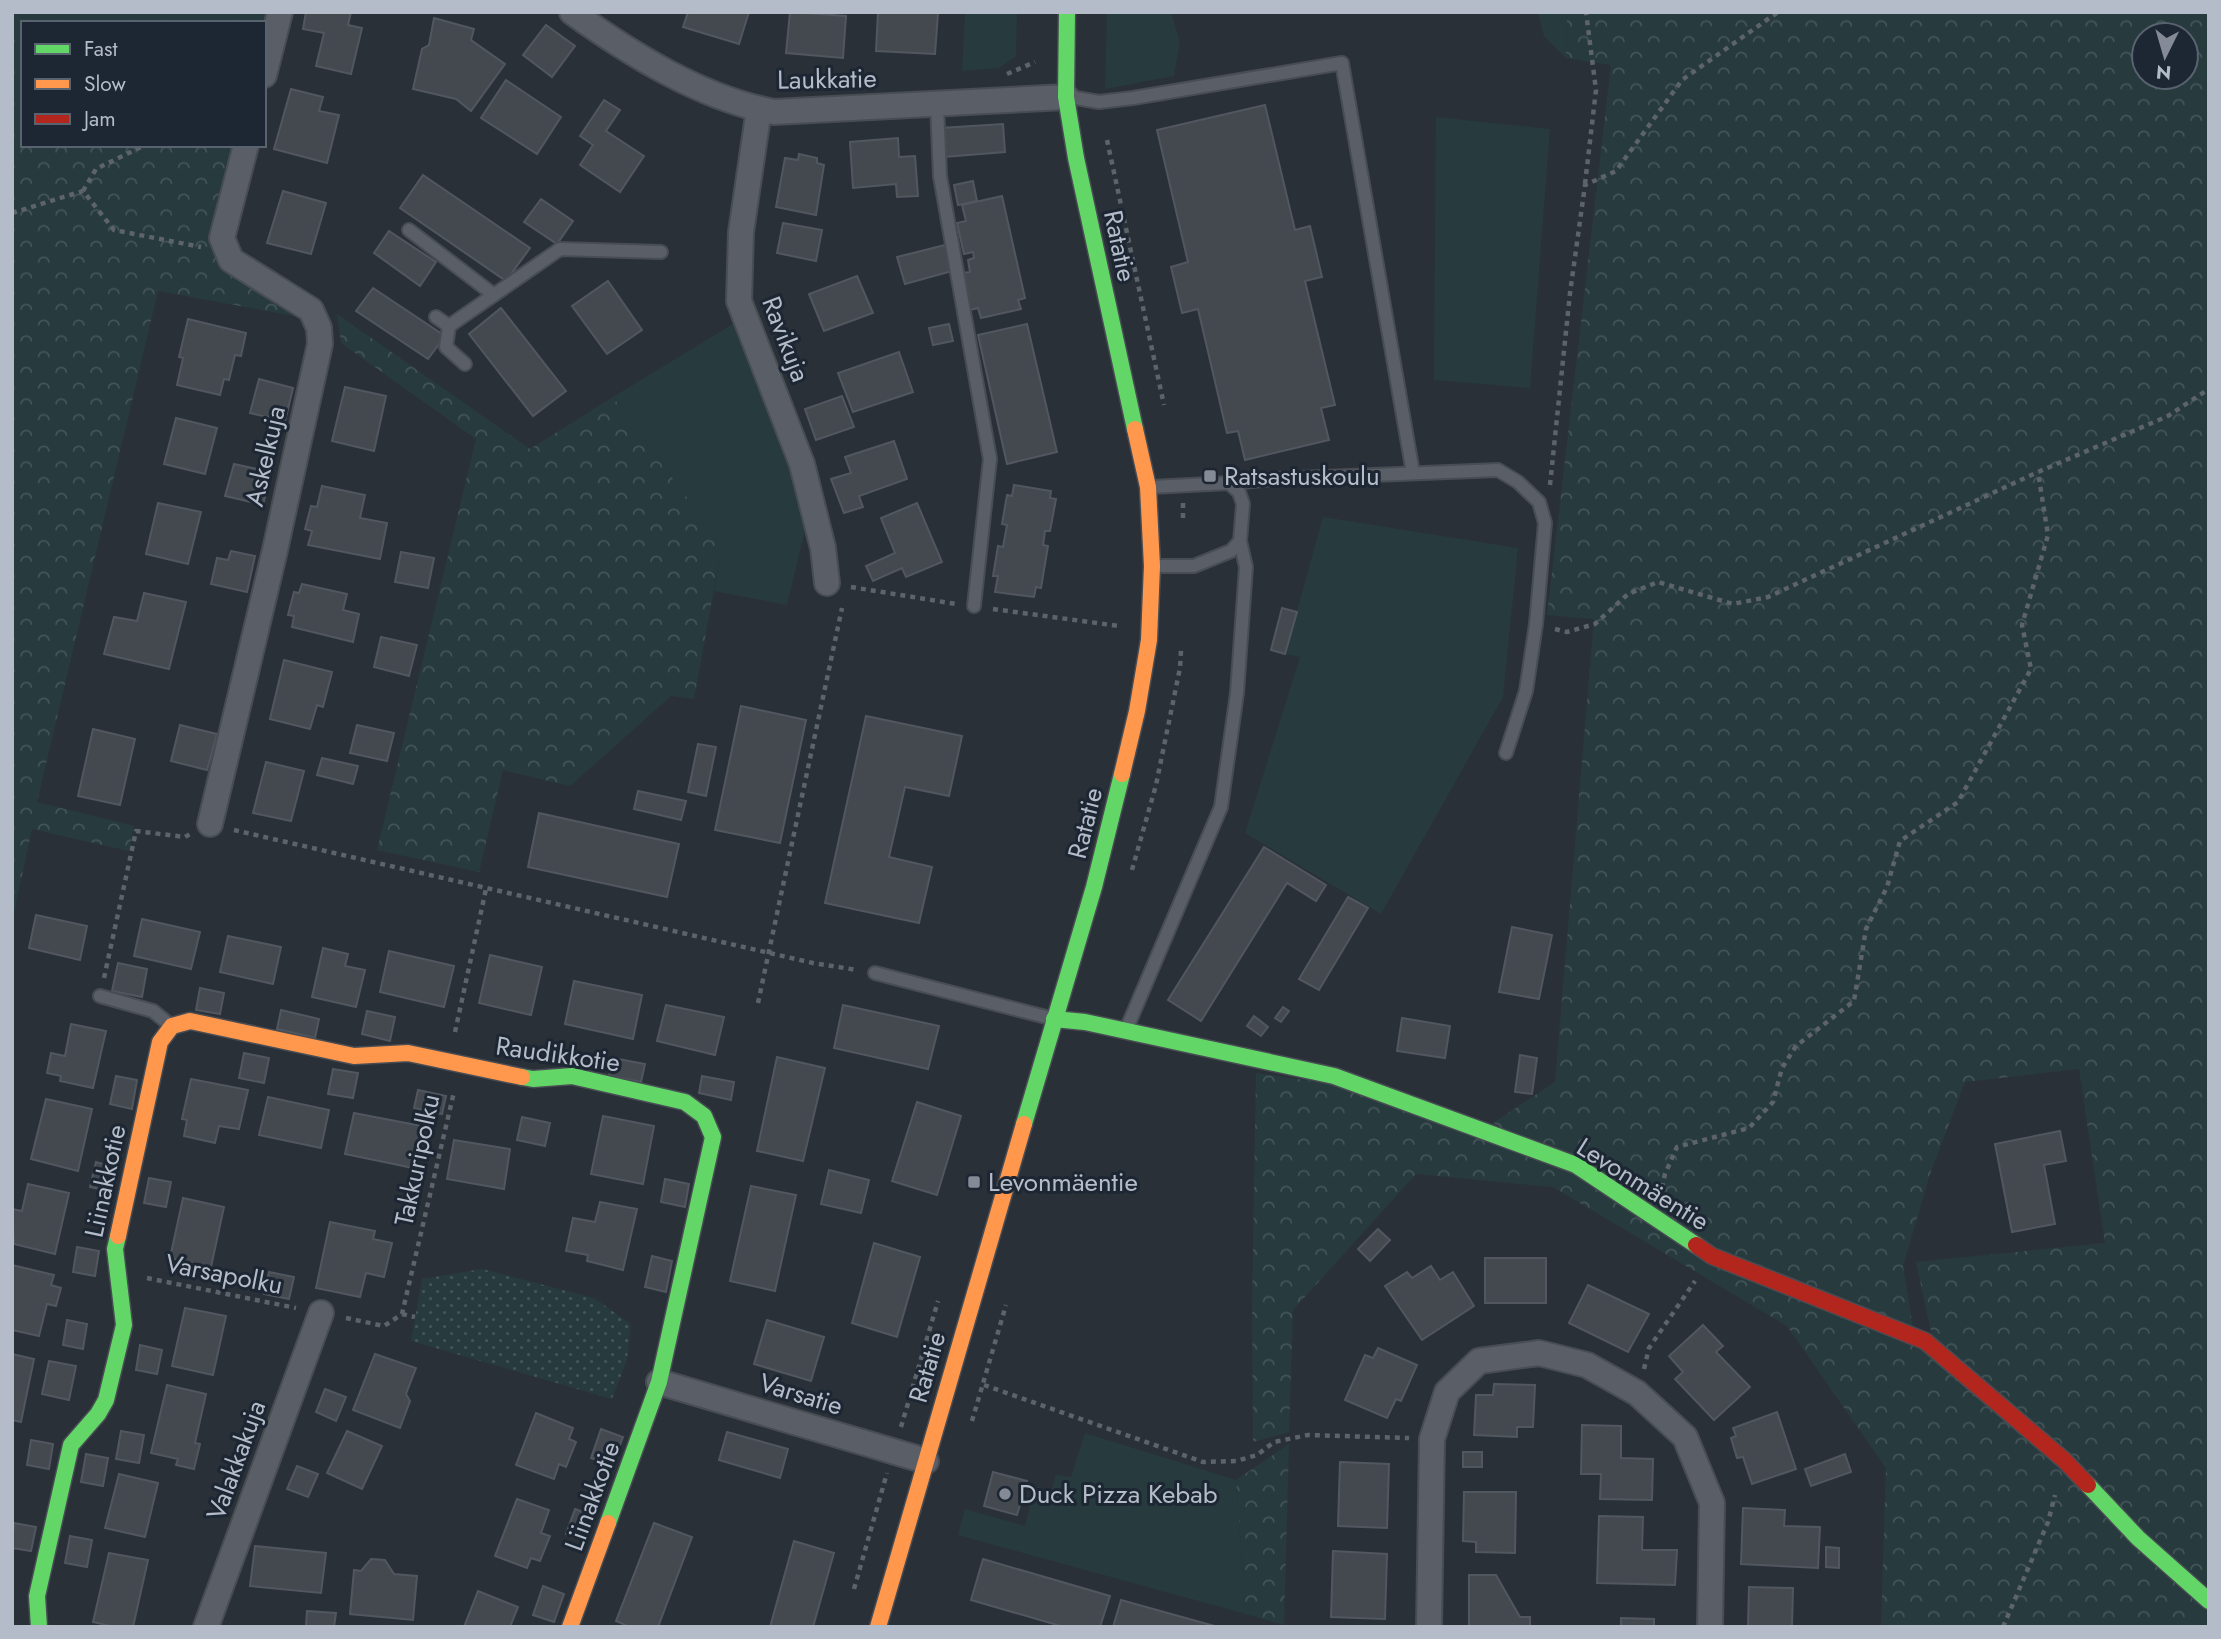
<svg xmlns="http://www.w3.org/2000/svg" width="2221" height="1639" font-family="Jost,sans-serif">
	<defs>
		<pattern id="forest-crowns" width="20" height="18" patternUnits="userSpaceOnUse" patternTransform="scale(1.75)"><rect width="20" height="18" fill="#273a3e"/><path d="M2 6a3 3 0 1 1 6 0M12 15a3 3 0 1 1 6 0" fill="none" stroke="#445559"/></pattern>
		<pattern id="park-dots" width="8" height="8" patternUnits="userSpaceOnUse" patternTransform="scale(1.75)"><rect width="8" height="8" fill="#273a3e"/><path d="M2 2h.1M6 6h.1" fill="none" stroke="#445559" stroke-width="1.8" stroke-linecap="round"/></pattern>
	</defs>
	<rect width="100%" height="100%" fill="#2a3038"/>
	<g fill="#273a3e">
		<path d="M965,12H1017L1016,56L999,68L962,71Z"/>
		<path d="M1107,12H1171L1180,42L1174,76L1105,89Z"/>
		<path d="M1538,12H1567L1566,58L1544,36Z"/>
		<path d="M1436,117L1550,129L1530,388L1434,380Z"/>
		<path d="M736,322L794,467L807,522L787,605L714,591L722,545L613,397Z"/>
		<path d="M1323,517L1518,548L1503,697L1381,914L1245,833L1300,657L1285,654Z"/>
		<path d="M1085,1433L1236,1480L1246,1614L958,1535L965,1509L1025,1526L1035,1486L1051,1491L1056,1475L1071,1477Z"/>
	</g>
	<g fill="url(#forest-crowns)" fill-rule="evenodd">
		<path d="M12,12H279L264,68V23H23V145H244L217,252L300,317L158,291L37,802L134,826L129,851L32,829L12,922Z"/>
		<path d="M1567,12H2209V1627H1881L1886,1468L1787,1326L1553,1187L1416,1174L1293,1310L1289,1432L1253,1442L1252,1306L1256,1073L1334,1084L1573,1171L1711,1262L1932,1336L1916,1262L2105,1243L2079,1069L1965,1082L1930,1174L1903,1266L1913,1328L1715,1249L1493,1123L1555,1082L1594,619L1547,615L1611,65L1566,58ZM2144,35H2186V77H2144Z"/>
		<path d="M337,314L530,449L613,397L722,545L694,699L671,696L570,786L503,770L479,872L377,850L476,439L341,343Z"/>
		<path d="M1289,1444L1284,1625L1246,1614L1236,1480Z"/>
	</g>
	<path fill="url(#park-dots)" d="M482,1269L594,1298L631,1324L627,1360L612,1399L411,1341L422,1279Z"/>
	<g fill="#444950" stroke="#52575f" stroke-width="2">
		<path d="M306,12H351L348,25L362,28L351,74L316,66L324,33L303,29Z"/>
		<path d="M688,12H749L739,44L683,27Z"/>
		<path d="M790,12L846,16L843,58L786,53Z"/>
		<path d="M878,12L938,13L935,54L876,51Z"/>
		<path d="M434,18L474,29L471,40L505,64L471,111L456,99L413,89L422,49L429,45Z"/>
		<path d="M546,25L575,46L552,77L523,55Z"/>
		<path d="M506,80L561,117L537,154L481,118Z"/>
		<path d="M291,89L323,97L319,111L339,115L327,163L274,149Z"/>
		<path d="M604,100L620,110L606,131L644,156L620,192L580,165L593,145L580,136Z"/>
		<path d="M1265,105L1295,230L1310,226L1322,277L1305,281L1335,405L1321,408L1329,440L1245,460L1238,431L1227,433L1198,309L1182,313L1171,267L1188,262L1157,130Z"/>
		<path d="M1003,124L1005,152L944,157L941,128Z"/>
		<path d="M898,138L899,157L915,156L918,196L897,197L896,184L853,188L850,142Z"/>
		<path d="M799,154L817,158V163L824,165L816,215L776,207L785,158L798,160Z"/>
		<path d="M423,175L530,248L506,281L400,208Z"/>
		<path d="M973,181L977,201L958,205L954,185Z"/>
		<path d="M283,191L326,203L311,254L267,243Z"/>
		<path d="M1002,196L1025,298L1018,300L1021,309L981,318L978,308L970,310L962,273L970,272L968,260L974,258L973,252L964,254L957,223L966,221L962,205Z"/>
		<path d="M541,199L573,221L557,244L524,222Z"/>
		<path d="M783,223L822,230L816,261L777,253Z"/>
		<path d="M389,231L436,262L420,286L374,253Z"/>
		<path d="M945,245L952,271L905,284L897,257Z"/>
		<path d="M857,276L873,313L824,331L809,294Z"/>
		<path d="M608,281L642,330L607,354L572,306Z"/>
		<path d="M373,288L445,336L428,359L356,311Z"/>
		<path d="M501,308L566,391L533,416L469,334Z"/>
		<path d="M188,319L246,333L241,356L235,355L229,380L224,379L220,395L177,385L183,358L179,357Z"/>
		<path d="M949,324L953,341L933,345L929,328Z"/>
		<path d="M1027,324L1057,452L1007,464L978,335Z"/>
		<path d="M899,352L913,392L853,412L838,373Z"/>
		<path d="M259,379L293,388L285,421L250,413Z"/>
		<path d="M345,387L386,396L374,451L332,441Z"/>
		<path d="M842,396L854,427L816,440L805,409Z"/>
		<path d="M176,418L217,428L205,474L164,464Z"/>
		<path d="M894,441L907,479L859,496L863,507L844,513L831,479L851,473L845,457Z"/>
		<path d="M234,464L271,472L263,505L225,496Z"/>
		<path d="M1014,485L1051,491L1050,498L1056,499L1050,531H1045L1043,545L1048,546L1041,588L1036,587L1034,597L995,592L998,576H993L998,546L1003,547L1007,525L1002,524L1007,495L1012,496Z"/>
		<path d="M322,486L365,495L360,518L387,523L380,559L308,545L312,531L305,529L311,506L317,507Z"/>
		<path d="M158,503L201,512L188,564L146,554Z"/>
		<path d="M917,503L942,562L906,577L902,568L873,581L866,566L895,553L881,518Z"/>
		<path d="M231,551L255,556L247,592L211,584L217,558L228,560Z"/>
		<path d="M401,552L434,558L428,588L395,582Z"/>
		<path d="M302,584L347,594L343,610L359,614L353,642L292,627L294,616L288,615L294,592L299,593Z"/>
		<path d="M144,593L186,602L169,669L104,654L114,617L137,621Z"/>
		<path d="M1282,608L1297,612L1285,654L1271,650Z"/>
		<path d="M381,637L417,645L409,676L374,667Z"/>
		<path d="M284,660L332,672L323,707L317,705L310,729L270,719Z"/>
		<path d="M741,706L806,720L780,843L715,830Z"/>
		<path d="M866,716L962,736L949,796L905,787L889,857L932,867L919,923L825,903Z"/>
		<path d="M180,725L217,734L207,770L171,761Z"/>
		<path d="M357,725L394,733L387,761L350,753Z"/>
		<path d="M93,729L135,739L120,805L78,796Z"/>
		<path d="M698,744L716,747L706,796L688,792Z"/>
		<path d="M322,758L358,766L353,784L317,775Z"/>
		<path d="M266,762L304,771L291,821L253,813Z"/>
		<path d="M638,791L686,801L681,820L634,809Z"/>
		<path d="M539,813L679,844L667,897L528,867Z"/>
		<path d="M1264,847L1326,885L1316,901L1287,883L1201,1021L1168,1000Z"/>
		<path d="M1348,897L1368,908L1319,990L1299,979Z"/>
		<path d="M36,915L87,926L80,960L29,948Z"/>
		<path d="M142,919L200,932L191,969L134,956Z"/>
		<path d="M1512,927L1552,935L1539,999L1499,992Z"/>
		<path d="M228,936L281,947L273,984L220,972Z"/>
		<path d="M323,948L348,954L345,966L365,970L356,1007L312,997Z"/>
		<path d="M389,951L454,966L444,1007L380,992Z"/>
		<path d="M490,955L542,967L531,1015L479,1003Z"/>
		<path d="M118,963L147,969L142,997L112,991Z"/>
		<path d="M574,981L642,995L633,1039L565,1024Z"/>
		<path d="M200,988L224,993L220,1014L196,1010Z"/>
		<path d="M666,1005L724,1017L715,1055L657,1041Z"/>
		<path d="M843,1005L939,1026L928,1069L834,1048Z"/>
		<path d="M1283,1007L1289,1011L1281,1022L1275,1018Z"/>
		<path d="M281,1010L319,1019L315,1038L277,1029Z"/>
		<path d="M367,1011L395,1017L390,1041L362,1034Z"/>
		<path d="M1254,1016L1268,1027L1261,1036L1247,1026Z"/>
		<path d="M1402,1018L1450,1026L1445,1058L1397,1051Z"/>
		<path d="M71,1024L106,1031L93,1088L60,1081L61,1076L47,1073L51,1053L65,1056Z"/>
		<path d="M244,1053L269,1058L264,1083L239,1078Z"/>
		<path d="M1520,1055L1537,1058L1532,1094L1515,1092Z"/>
		<path d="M777,1057L825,1068L803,1161L757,1151Z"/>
		<path d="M613,1058L645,1064L641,1082L609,1076Z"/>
		<path d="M333,1069L358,1073L353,1098L328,1094Z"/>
		<path d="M116,1076L137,1080L132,1109L110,1104Z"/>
		<path d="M702,1076L734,1082L731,1100L699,1093Z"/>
		<path d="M191,1079L248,1090L239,1129L219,1126L215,1143L184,1136L187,1120L182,1119Z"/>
		<path d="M418,1090L446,1096L442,1114L414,1108Z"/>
		<path d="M268,1097L329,1110L321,1148L259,1135Z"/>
		<path d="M46,1099L92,1109L78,1171L31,1159Z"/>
		<path d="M917,1102L961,1116L937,1195L892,1181Z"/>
		<path d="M354,1113L422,1126L413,1168L345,1154Z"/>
		<path d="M603,1116L654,1126L643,1184L591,1174Z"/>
		<path d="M522,1117L550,1123L545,1146L517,1140Z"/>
		<path d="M2060,1131L2066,1161L2044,1165L2055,1224L2012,1232L1995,1144Z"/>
		<path d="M454,1140L510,1149L504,1189L447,1179Z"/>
		<path d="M96,1162L117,1168L112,1192L90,1187Z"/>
		<path d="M829,1170L869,1180L861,1213L821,1204Z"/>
		<path d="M149,1178L171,1182L166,1207L144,1203Z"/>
		<path d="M665,1179L689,1184L685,1207L661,1202Z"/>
		<path d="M28,1184L69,1193L55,1254L14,1244L12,1209L22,1211Z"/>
		<path d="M751,1186L796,1195L775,1291L730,1281Z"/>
		<path d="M183,1198L224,1207L211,1267L170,1258Z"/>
		<path d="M600,1202L637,1209L623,1270L587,1261L588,1255L566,1251L573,1218L595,1222Z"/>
		<path d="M330,1222L375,1231L373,1239L392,1243L384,1277L366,1273L360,1297L316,1288Z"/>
		<path d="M1378,1229L1390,1240L1370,1261L1358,1249Z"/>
		<path d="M874,1243L920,1257L897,1337L852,1323Z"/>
		<path d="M77,1247L99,1251L95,1276L73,1272Z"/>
		<path d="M652,1256L672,1261L666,1292L645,1287Z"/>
		<rect x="1485" y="1258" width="61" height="45"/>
		<path d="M12,1265L54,1275L51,1285L61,1288L56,1306L47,1304L39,1336L12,1330Z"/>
		<path d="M1431,1266L1440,1280L1453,1272L1474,1306L1422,1340L1385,1286L1407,1272L1412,1278Z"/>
		<path d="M269,1272L294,1277L289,1299L264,1294Z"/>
		<path d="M1588,1285L1649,1314L1628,1352L1569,1323Z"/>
		<path d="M185,1308L226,1316L213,1375L172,1366Z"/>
		<path d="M67,1320L87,1324L83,1349L63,1345Z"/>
		<path d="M767,1320L824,1337L811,1381L754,1364Z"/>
		<path d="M1703,1325L1723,1346L1716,1352L1750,1387L1714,1420L1675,1379L1683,1372L1669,1356Z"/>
		<path d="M140,1345L162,1350L157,1374L136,1370Z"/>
		<path d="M1378,1348L1417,1365L1401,1401L1396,1399L1387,1418L1345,1400L1365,1355L1373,1358Z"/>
		<path d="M12,1354L34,1359L21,1422L12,1420Z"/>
		<path d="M375,1354L416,1368L406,1394L410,1401L400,1428L353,1410Z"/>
		<path d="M49,1361L76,1366L69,1400L42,1394Z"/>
		<path d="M1494,1384L1535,1385L1533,1427H1517V1437L1474,1435L1476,1395H1493Z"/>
		<path d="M167,1385L206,1394L195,1443L200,1444L194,1469L176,1465L178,1459L151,1453Z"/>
		<path d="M325,1389L346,1397L336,1421L316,1412Z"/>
		<path d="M1777,1412L1796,1469L1752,1484L1743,1457L1737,1458L1731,1438L1736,1436L1733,1428Z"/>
		<path d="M536,1413L573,1428L569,1439L576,1442L566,1467L559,1464L554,1479L516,1465Z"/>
		<path d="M1582,1425L1621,1426V1458L1653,1459L1652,1500L1600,1499L1601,1474H1581Z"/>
		<path d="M601,1429L623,1437L612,1465L591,1458Z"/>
		<path d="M121,1431L144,1435L139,1463L116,1459Z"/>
		<path d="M347,1431L382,1446L362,1489L327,1473Z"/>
		<path d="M727,1432L788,1449L780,1478L719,1460Z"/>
		<path d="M31,1440L53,1444L49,1469L27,1465Z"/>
		<rect x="1463" y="1452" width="19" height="15"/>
		<path d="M86,1454L108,1458L103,1486L81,1482Z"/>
		<path d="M1845,1454L1851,1472L1811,1486L1805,1469Z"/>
		<path d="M1340,1462L1389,1464L1387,1528L1338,1526Z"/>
		<path d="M297,1466L318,1474L308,1497L287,1489Z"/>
		<path d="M993,1472L1027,1481L1017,1515L984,1506Z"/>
		<path d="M119,1474L158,1483L145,1537L105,1528Z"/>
		<path d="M1464,1492H1516L1515,1553L1476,1552V1542L1463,1541Z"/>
		<path d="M517,1499L549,1510L541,1533L550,1536L540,1561L531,1558L527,1568L495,1556Z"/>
		<path d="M1743,1508L1785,1510L1784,1526L1820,1527L1818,1568L1741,1564Z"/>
		<path d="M575,1509L594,1516L585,1541L566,1534Z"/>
		<path d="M1599,1516L1643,1517L1642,1550H1677L1675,1585L1597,1583Z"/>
		<path d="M14,1523L36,1527L31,1551L12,1548Z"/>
		<path d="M654,1523L692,1537L658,1627H630L616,1621Z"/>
		<path d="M70,1536L92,1540L87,1567L65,1563Z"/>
		<path d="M794,1541L834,1553L813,1627H770Z"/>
		<path d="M255,1546L326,1553L321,1593L250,1586Z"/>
		<path d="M1826,1547L1839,1548V1568L1826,1567Z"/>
		<path d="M1333,1551L1387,1554L1385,1619L1331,1617Z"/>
		<path d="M109,1553L148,1560L133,1627H115L93,1622Z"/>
		<path d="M371,1559L385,1560L394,1574L417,1576L413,1620L350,1614L354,1570L361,1571Z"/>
		<path d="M983,1559L1110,1596L1100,1627H1064L971,1600Z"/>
		<path d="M1469,1575H1496L1520,1617H1530V1627H1469Z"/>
		<path d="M543,1586L564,1594L554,1622L533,1615Z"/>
		<path d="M1749,1587L1793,1588L1792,1627H1748Z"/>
		<path d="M478,1591L518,1607L510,1627H464Z"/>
		<path d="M1121,1600L1218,1627H1113Z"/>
		<path d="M307,1611L336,1613L334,1627H306Z"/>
		<path d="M1621,1618L1654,1619V1627H1621Z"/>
	</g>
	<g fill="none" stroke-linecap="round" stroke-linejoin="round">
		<g stroke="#484c53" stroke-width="16">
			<g id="lane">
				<path d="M1070,97L1099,102L1133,98L1342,63L1413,473"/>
				<path d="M937,105L940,176L990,459L974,606"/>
				<path d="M409,230L494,295"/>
				<path d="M436,317L449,326L560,249L661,252"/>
				<path d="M449,326L446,347L465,364"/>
				<path d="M1229,483L1275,479L1498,470L1518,482L1539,502L1545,523L1536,624L1526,691L1506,753"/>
				<path d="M1151,487L1229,483L1239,492L1243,504L1240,541L1231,551L1194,566H1156"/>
				<path d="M875,973L1054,1019"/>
				<path d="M100,996L153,1011L169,1024"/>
				<path d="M1126,1030L1221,807L1237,693L1246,567L1240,541"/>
			</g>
		</g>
		<g stroke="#484c53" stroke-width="28">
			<g id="street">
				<path d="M572,12C632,55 701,98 774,112L1066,97"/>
				<path d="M264,75L280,12"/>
				<path d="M759,109L741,232L739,301L802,464L823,548L827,583"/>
				<path d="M210,824L275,550L320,344L319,328L311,310L231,260L222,238L246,145"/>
				<path d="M659,1382L926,1461"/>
				<path d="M206,1627L321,1313"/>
				<path d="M1429,1627L1432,1439L1447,1392L1479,1361L1539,1353L1587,1365L1637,1393L1685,1437L1712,1503L1710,1627"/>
			</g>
		</g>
		<g stroke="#484c53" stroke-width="19">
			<g id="fast">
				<path d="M1067,12L1066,97L1076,158L1135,429"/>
				<path d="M1054,1019L1085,1022L1334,1076L1576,1165L1696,1245"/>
				<path d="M522,1077L533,1079L572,1076L685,1102L704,1116L713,1137L659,1382L608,1523"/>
				<path d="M1024,1124L1094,887L1122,774"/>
				<path d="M2088,1485L2138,1538L2209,1601"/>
				<path d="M39,1627L37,1596L71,1445L98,1414L106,1400L124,1325L115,1249L118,1236"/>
			</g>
		</g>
		<g stroke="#484c53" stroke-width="19">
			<g id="slow">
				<path d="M1122,774L1137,711L1149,640L1152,566L1148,487L1135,429"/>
				<path d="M118,1236L160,1042L172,1026L190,1021L354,1056L408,1053L522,1077"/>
				<path d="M570,1627L608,1523"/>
				<path d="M878,1627L1024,1124"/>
			</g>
		</g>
		<g stroke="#484c53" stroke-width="19">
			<path id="jam" d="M1696,1245L1712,1256L1925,1341L2064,1460L2088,1485"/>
		</g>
		<g stroke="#5d636a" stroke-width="4.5" stroke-dasharray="5 5" stroke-linecap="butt">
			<path d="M1007,74L1035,62"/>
			<path d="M1107,140L1164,405"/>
			<path d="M1585,184L1596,90L1586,12"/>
			<path d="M83,191L96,169L145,145"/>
			<path d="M12,213L83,191L114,230L201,247"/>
			<path d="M1550,485L1570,293L1585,185L1616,171L1682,80L1778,12"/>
			<path d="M1183,503V522"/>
			<path d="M851,587L956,604"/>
			<path d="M993,609L1119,626"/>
			<path d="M1555,629L1567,632L1595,624L1628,594L1658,582L1733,604L1768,597L2038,472L2168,416L2209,389"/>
			<path d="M234,830L813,963L857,970"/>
			<path d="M1132,870L1156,785L1180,668L1181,650"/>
			<path d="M104,978L136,831L185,837L190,834"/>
			<path d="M758,1003L842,608"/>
			<path d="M455,1032L486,889"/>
			<path d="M1662,1188L1665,1174L1677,1147L1749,1128L1773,1102L1782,1068L1796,1046L1854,1001L1866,929L1887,887L1900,841L1958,802L2031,669L2022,625L2048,535L2038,472"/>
			<path d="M147,1278L296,1308"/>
			<path d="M402,1314L415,1317"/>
			<path d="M346,1318L384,1326L402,1314L454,1092"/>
			<path d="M1644,1369L1649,1348L1695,1281"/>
			<path d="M984,1385L1203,1462L1236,1461L1257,1455L1274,1442L1308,1435L1409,1438"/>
			<path d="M972,1421L1006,1305"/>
			<path d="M901,1427L938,1301"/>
			<path d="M854,1589L887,1473"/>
			<path d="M2003,1627L2048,1522L2055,1495"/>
		</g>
		<use href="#lane" stroke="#5a5e66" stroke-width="12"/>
		<use href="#street" stroke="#5a5e66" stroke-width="24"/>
		<use href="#fast" stroke="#63d668" stroke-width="16"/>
		<use href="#slow" stroke="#ff974d" stroke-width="16"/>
		<use href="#jam" stroke="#b3261e" stroke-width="16"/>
	</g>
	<g fill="#848b96" stroke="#1d2633" stroke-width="2.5">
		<rect x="1203" y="469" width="14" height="14" rx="3.5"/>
		<rect x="967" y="1175" width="14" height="14" rx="3.5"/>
		<circle cx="1005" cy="1494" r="7"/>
	</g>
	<g text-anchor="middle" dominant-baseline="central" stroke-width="6" stroke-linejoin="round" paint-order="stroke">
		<g font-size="26" fill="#b4bcc9" stroke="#1d2633">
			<text transform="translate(827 79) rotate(-1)">Laukkatie</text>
			<text transform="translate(1120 246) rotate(78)">Ratatie</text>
			<text transform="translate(786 339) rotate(69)">Ravikuja</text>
			<text transform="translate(265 456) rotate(-77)">Askelkuja</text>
			<text transform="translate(1085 823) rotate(-76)">Ratatie</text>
			<text transform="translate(558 1054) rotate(8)">Raudikkotie</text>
			<text transform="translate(417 1160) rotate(-78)">Takkuripolku</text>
			<text transform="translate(105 1181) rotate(-78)">Liinakkotie</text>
			<text transform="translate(1643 1184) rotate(32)">Levonmäentie</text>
			<text transform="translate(224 1274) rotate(11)">Varsapolku</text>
			<text transform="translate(927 1367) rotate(-74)">Ratatie</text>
			<text transform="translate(801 1394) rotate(17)">Varsatie</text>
			<text transform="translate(236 1460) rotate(-70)">Valakkakuja</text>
			<text transform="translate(592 1496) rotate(-70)">Liinakkotie</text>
		</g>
		<g font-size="26" fill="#b4bcc9" stroke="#1d2633" text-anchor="start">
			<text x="1224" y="476">Ratsastuskoulu</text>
			<text x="988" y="1182">Levonmäentie</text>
			<text x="1019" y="1494">Duck Pizza Kebab</text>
		</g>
	</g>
	<rect width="2221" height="1639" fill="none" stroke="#b4bcc9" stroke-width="28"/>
	<rect x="21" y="21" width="245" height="126" fill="#1d2633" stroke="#59626f" stroke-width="2"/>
	<rect x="35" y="44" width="35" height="10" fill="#63d668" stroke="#59626f" stroke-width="2"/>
	<text x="84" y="56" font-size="21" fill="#b4bcc9">Fast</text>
	<rect x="35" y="79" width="35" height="10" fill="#ff974d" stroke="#59626f" stroke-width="2"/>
	<text x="84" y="91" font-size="21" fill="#b4bcc9">Slow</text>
	<rect x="35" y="114" width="35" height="10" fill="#b3261e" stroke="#59626f" stroke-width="2"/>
	<text x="84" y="126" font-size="21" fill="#b4bcc9">Jam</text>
	<g transform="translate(2165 56) rotate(185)"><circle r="33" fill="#1d2633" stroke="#59626f" stroke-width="2"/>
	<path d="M0-5L12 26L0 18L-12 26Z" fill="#848b96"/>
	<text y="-10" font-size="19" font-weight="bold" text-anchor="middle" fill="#b4bcc9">N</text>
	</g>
</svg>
